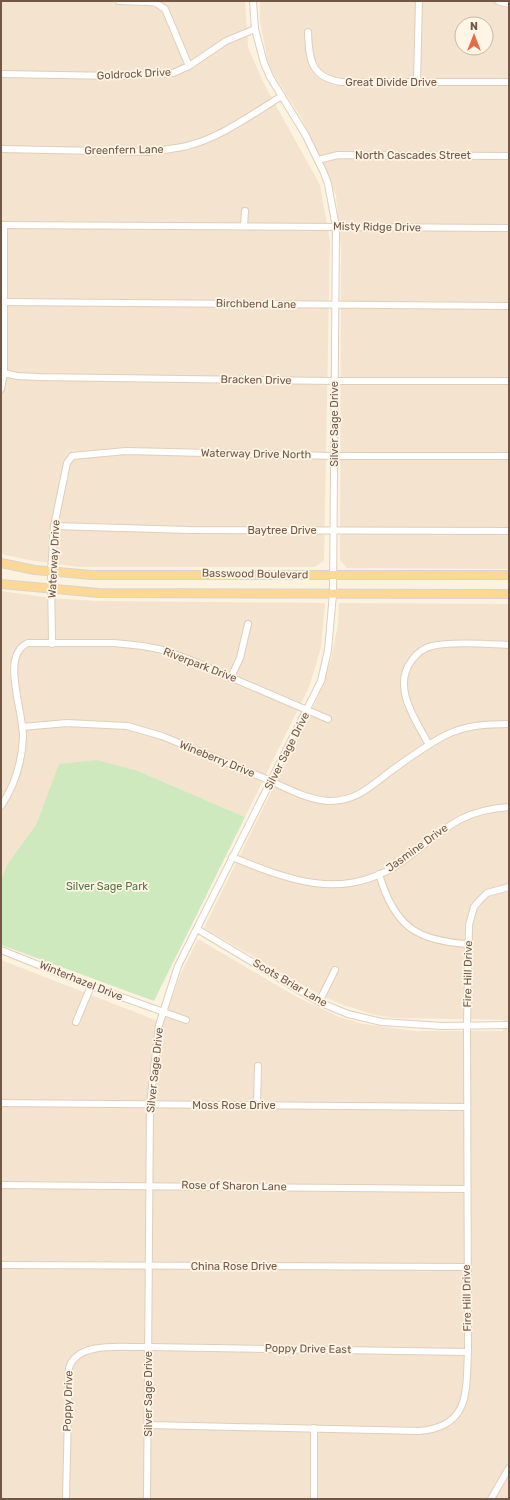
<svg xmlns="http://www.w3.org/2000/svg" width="510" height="1500" font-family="Rubik,sans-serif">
	<rect width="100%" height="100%" fill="#fcf2e0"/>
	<g fill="#f4e3ce" fill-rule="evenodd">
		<path d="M1,1H245L248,47L264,84L320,185L330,241L324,560L315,567H79L29,560L1,554Z"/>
		<path d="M260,1H509V569L347,568L340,560L341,250L336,195L302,119L269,67L260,22ZM462,24H486V48H462Z"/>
		<path d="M1,591L51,598L96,601L325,603L321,648L309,687L245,817L138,771L48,799L37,823L7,865L1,880Z"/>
		<path d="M339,603L509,604V1499H1V960L163,1023L180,975L198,939L297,997L339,1017L364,1024L416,1031H503V1020L395,1018L375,1015L340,1004L313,991L204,928L319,695L331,659L338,625Z"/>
	</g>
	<path fill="#cfe9bf" d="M97,760L138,771L245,817L154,1001L1,945V880L7,865L37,823L59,764Z"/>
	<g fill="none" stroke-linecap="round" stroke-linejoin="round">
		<g stroke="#e0cebc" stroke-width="8">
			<g id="minor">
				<path d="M119,1L150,2L156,3L165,9L189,66"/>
				<path d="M498,1L509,4"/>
				<path d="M308,32C309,60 311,78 342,82H509"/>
				<path d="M1,74L118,76L173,73L189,66L226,41L255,29"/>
				<path d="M417,81L419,1"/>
				<path d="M1,149L148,152C161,150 174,149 187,146C222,137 252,114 282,96"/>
				<path d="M318,160L338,155L509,156"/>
				<path d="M1,225L509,228"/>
				<path d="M244,226L245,211"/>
				<path d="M3,302L509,306"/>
				<path d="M4,373L17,376L38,377L335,381H509"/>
				<path d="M1,389L4,373V226"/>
				<path d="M54,526L190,530L509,531"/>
				<path d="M52,644L51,572L54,526L67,463L72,456L126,451L334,456H509"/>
				<path d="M231,677L240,658L248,624"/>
				<path d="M22,727L67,723L127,726L162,736L271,781C290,790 307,799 328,801C358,802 374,783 395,768C412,756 428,744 446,735C466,725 488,724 509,724"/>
				<path d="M429,745C416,720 391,687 412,660C417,653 424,648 432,646C450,641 489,644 509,645"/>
				<path d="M1,806C15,785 22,762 23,737C23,708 0,655 28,643H114L143,646L163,650L188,659L328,719"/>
				<path d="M232,857C289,880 343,902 400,863C442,834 454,811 509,807"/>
				<path d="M379,874C394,925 415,941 468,944"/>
				<path d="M197,929L319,1002L348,1014L382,1022L442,1026L509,1025"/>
				<path d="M1,950L91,986L186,1020"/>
				<path d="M319,1002L335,970"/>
				<path d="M76,1022L91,986"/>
				<path d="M1,1103L467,1107"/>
				<path d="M257,1105L258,1066"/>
				<path d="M1,1185L467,1189"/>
				<path d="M1,1265L466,1267"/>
				<path d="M148,1425L419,1431C470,1427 466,1392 468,1352L467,1024L469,925L474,907L480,900L487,893L509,887"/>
				<path d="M66,1499L69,1368C77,1340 126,1348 148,1347L468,1352"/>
				<path d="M147,1499L150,1104L159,1025L178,966L321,681L328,650L333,594L336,227L328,184L324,173L305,134L270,77L264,63L255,29L253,1"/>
				<path d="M314,1499V1428"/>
				<path d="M491,1499L509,1468"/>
			</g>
		</g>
		<g stroke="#dad3cf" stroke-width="10">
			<g id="major">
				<path d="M1,563L35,570L92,575H509"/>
				<path d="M1,584L99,593L509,594"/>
			</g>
		</g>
		<use href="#minor" stroke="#fff" stroke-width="6"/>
		<use href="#major" stroke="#fcd897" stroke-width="8"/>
	</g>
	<g text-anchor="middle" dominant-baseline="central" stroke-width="3.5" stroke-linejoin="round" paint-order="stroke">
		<g font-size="11" fill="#725747" stroke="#fff5e6">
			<text transform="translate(134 74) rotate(-3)">Goldrock Drive</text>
			<text x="391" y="82">Great Divide Drive</text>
			<text transform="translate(124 150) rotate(-1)">Greenfern Lane</text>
			<text x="413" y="155">North Cascades Street</text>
			<text transform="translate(377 227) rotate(1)">Misty Ridge Drive</text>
			<text transform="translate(256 304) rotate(1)">Birchbend Lane</text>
			<text transform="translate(256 380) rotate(1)">Bracken Drive</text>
			<text transform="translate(334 424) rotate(-90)">Silver Sage Drive</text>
			<text transform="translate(256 454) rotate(1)">Waterway Drive North</text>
			<text x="282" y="530">Baytree Drive</text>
			<text transform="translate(54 559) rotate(-87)">Waterway Drive</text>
			<text transform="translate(255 574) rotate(1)">Basswood Boulevard</text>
			<text transform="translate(200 665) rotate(21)">Riverpark Drive</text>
			<text transform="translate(287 751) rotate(-63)">Silver Sage Drive</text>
			<text transform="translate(217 759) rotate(22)">Wineberry Drive</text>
			<text transform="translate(417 848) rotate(-36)">Jasmine Drive</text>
			<text transform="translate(468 974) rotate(-89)">Fire Hill Drive</text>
			<text transform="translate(81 981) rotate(22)">Winterhazel Drive</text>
			<text transform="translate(290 983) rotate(30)">Scots Briar Lane</text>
			<text transform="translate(155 1070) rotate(-84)">Silver Sage Drive</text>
			<text x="234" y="1105">Moss Rose Drive</text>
			<text transform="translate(234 1186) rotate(1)">Rose of Sharon Lane</text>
			<text x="234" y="1266">China Rose Drive</text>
			<text transform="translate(467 1298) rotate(-91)">Fire Hill Drive</text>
			<text transform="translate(308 1349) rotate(1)">Poppy Drive East</text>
			<text transform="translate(148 1394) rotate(-90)">Silver Sage Drive</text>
			<text transform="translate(68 1401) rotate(-88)">Poppy Drive</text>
		</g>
		<g font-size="11" fill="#4f7840" stroke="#fff5e6">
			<text x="107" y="886">Silver Sage Park</text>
		</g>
	</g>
	<rect width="510" height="1500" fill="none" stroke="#725747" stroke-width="4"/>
	<g transform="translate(474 36)"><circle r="19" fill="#fff5e6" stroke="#c7b6a6"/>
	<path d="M0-3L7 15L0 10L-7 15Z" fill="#e76b43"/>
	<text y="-6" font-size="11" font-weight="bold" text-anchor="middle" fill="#725747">N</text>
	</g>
</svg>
